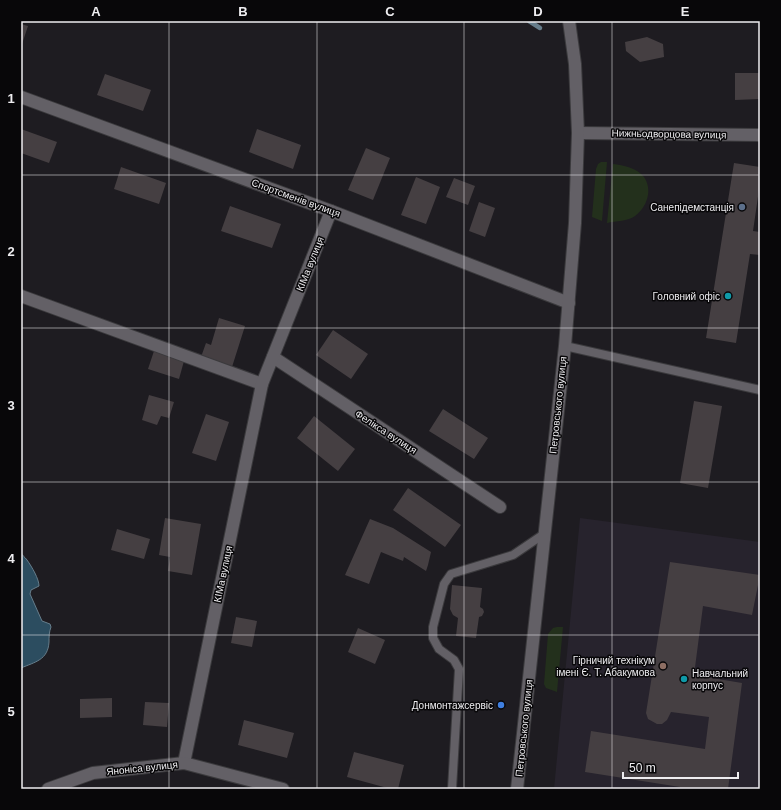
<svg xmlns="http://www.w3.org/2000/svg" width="781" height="810" font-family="Arial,sans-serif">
	<rect width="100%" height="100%" fill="#1e1c21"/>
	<path fill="#27232d" d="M580,518L760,542V789H554Z"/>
	<g fill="#23301c">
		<path d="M601,162H607L602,221L592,217L596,169L598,164Z"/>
		<path d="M613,164C623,165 637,168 644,177C653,190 647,207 635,216C628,221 616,221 607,223Z"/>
		<path d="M557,627H563L557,692L546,688L544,684L548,634L553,628Z"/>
	</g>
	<path fill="#2c4d60" stroke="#667d8b" d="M21,552C22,556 25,557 27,560C32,567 39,579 39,586L31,590L30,594L42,621L50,624L51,627C49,632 49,637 49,642C48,660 35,662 21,668Z"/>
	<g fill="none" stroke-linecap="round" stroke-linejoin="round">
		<path stroke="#667d8b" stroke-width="4.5" d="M529,21L540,28"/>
	</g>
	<g fill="#453f42">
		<path d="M21,24L28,26L21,47Z"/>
		<path d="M647,37L663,44L664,57L640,62L626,51L625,42Z"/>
		<path d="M735,73H760V99L735,100Z"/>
		<path d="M105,74L151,90L143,111L97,95Z"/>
		<path d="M21,129L57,142L49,163L21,153Z"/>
		<path d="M257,129L301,145L293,169L249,152Z"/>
		<path d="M366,148L390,158L373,200L348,190Z"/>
		<path d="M734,163L760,167V183L753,231L760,232V255L750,254L736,343L706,338Z"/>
		<path d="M121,167L166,183L159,204L114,189Z"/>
		<path d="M416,177L440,187L426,224L401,215Z"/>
		<path d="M454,178L475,186L468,205L446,197Z"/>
		<path d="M479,202L495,208L485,237L469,231Z"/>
		<path d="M230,206L281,224L272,248L221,231Z"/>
		<path d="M219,318L245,326L232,367L201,357L206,343L211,345Z"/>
		<path d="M333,330L368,354L351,379L316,355Z"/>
		<path d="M154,351L184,361L179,379L148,369Z"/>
		<path d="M149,395L174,402L169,418L161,416L157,425L142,420Z"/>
		<path d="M694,401L722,406L708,488L680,483Z"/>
		<path d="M443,409L488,438L474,459L429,431Z"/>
		<path d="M206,414L229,422L216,461L192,453Z"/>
		<path d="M314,416L355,449L338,471L297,438Z"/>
		<path d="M408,488L461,525L445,547L393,510Z"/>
		<path d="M165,518L201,524L192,575L168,571L170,557L159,555Z"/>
		<path d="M370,519L393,528L431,552L428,565L426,571L404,557L403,561L381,552L369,584L345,575Z"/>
		<path d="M117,529L150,539L144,559L111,550Z"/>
		<path d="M670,562L760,575L752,615L703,606L694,675L742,683L728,789H680V787L585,772L591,731L705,749L709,717L671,712L667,720L662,724H657L648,719L646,713Z"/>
		<path d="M452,585L482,588L480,607L483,609L484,612L482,616L479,617L476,638L456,636L458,618L453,615L450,609Z"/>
		<path d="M236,617L257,621L252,647L231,643Z"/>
		<path d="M358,628L385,640L375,664L348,652Z"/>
		<path d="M112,698V717L80,718V699Z"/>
		<path d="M145,702L169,703L167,727L143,725Z"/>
		<path d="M244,720L294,733L287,758L238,745Z"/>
		<path d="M354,752L404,765L398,789H391L347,777Z"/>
	</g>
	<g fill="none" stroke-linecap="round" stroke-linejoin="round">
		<g stroke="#3b3a3d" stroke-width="10">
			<g id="lane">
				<path d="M565,346L760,390"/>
				<path d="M452,789L459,669L454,660L439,649L433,638V627L444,584L451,574L513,555L544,534"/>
			</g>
		</g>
		<g stroke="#3b3a3d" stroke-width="14">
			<g id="street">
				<path d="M21,97L331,211L569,303"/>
				<path d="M578,133L760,135"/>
				<path d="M21,296L262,384"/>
				<path d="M273,357L500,507"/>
				<path d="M184,763L262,384L331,211"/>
				<path d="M48,789L93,773L184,763L283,789"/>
			</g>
		</g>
		<g stroke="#3b3a3d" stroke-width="14">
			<path id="secondary" d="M517,789L565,346L575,223L578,133L575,64L569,21"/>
		</g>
		<use href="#lane" stroke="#636066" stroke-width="8"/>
		<use href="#street" stroke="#636066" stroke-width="12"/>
		<use href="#secondary" stroke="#636066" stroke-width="12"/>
	</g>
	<path fill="none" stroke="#eeedf0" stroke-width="1" stroke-opacity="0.55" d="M169,21V789M317,21V789M464,21V789M612,21V789M21,175H760M21,328H760M21,482H760M21,635H760"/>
	<circle fill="#5c6f8a" stroke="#080709" stroke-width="1.5" cx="742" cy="207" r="4"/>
	<g fill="#0f9aa8" stroke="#080709" stroke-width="1.5">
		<circle cx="728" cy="296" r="4"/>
		<circle cx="684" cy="679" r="4"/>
	</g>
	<circle fill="#8d6e63" stroke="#080709" stroke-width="1.5" cx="663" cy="666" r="4"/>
	<circle fill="#3f7fe0" stroke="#080709" stroke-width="1.5" cx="501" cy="705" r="4"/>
	<g text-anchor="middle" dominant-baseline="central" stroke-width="3" stroke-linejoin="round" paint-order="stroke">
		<g font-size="10" fill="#eeedf0" stroke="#080709">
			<text transform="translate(669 134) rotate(1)">Нижньодворцова вулиця</text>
			<text transform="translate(296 198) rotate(20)">Спортсменів вулиця</text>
			<text transform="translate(310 264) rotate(-68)">КІМа вулиця</text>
			<text transform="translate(558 405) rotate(-84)">Петровського вулиця</text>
			<text transform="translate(386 432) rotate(33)">Фелікса вулиця</text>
			<text transform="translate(223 574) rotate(-78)">КІМа вулиця</text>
			<text transform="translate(524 728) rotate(-84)">Петровського вулиця</text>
			<text transform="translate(142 768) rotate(-6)">Яноніса вулиця</text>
		</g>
		<g font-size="10" fill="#eeedf0" stroke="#080709" text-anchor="end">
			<text x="734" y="207">Санепідемстанція</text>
			<text x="720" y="296">Головний офіс</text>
			<text x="655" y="660">Гірничий технікум<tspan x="655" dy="12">імені Є. Т. Абакумова</tspan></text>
			<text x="692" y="673" text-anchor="start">Навчальний<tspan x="692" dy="12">корпус</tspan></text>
			<text x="493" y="705">Донмонтажсервіс</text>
		</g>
	</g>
	<rect width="781" height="810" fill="none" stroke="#080709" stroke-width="44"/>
	<path d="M623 772v6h115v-6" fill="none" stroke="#eeedf0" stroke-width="2"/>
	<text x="629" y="772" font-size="12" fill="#eeedf0" stroke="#080709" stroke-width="3" paint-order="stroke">50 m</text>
	<rect x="22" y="22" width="737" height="766" fill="none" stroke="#eeedf0" stroke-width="1.5"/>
	<g font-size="13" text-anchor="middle" font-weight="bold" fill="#eeedf0">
		<text x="96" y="16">A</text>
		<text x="243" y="16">B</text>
		<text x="390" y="16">C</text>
		<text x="538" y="16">D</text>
		<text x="685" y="16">E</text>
		<text x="11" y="103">1</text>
		<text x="11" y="256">2</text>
		<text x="11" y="410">3</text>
		<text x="11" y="563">4</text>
		<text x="11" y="716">5</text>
	</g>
</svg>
